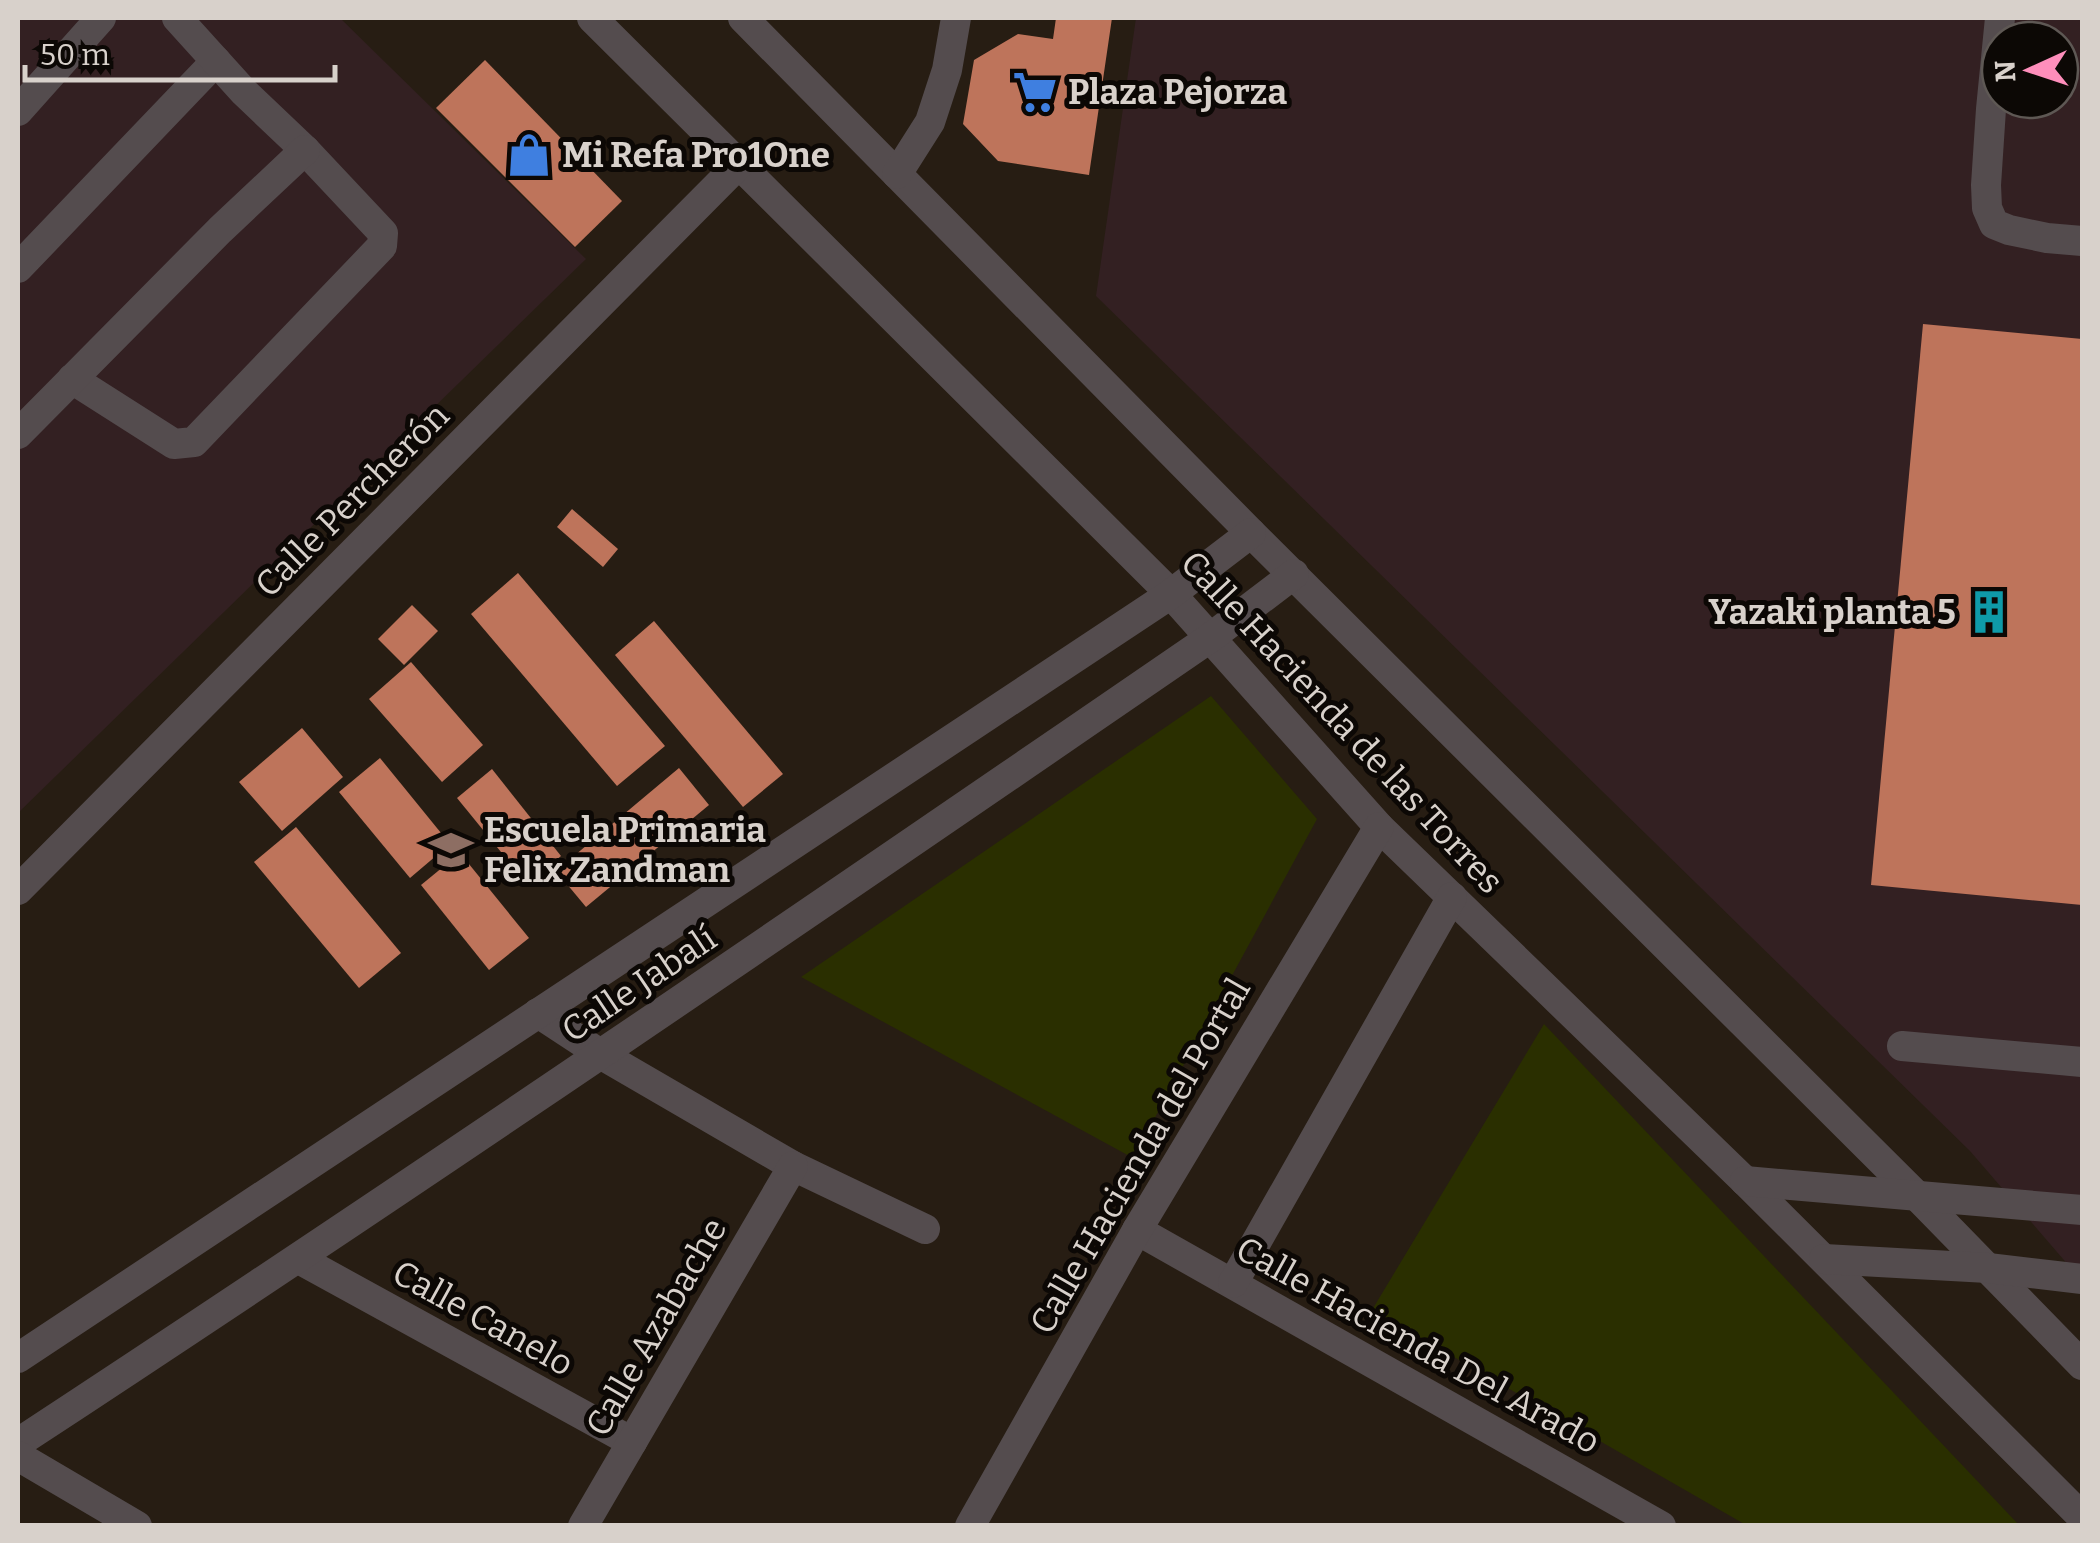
<svg xmlns="http://www.w3.org/2000/svg" width="2100" height="1543" font-family="Bitter,serif">
	<rect width="100%" height="100%" fill="#271d13"/>
	<g fill="#332022" fill-rule="evenodd">
		<path d="M18,18H340L586,259L18,813Z"/>
		<path d="M1136,18H2082V1281L1970,1151L1096,296ZM2000,40H2060V100H2000Z"/>
	</g>
	<g fill="#2a2f00">
		<path d="M1211,696L1317,819L1133,1158L801,977Z"/>
		<path d="M1544,1024L2019,1525H1746L1372,1310Z"/>
	</g>
	<g fill="#be745b">
		<path d="M1056,18H1112L1089,175L998,161L963,124L974,60L1018,34L1053,39Z"/>
		<path d="M485,60L622,201L575,247L436,108Z"/>
		<path d="M1923,324L2082,339V905L1871,885Z"/>
		<path d="M572,509L618,549L603,567L557,527Z"/>
		<path d="M518,573L665,746L617,786L471,614Z"/>
		<path d="M412,605L438,631L404,665L378,639Z"/>
		<path d="M654,621L783,774L743,807L615,655Z"/>
		<path d="M411,662L483,745L442,782L369,699Z"/>
		<path d="M302,728L343,777L282,831L239,782Z"/>
		<path d="M380,758L450,844L410,878L339,792Z"/>
		<path d="M679,768L709,805L586,907L556,871Z"/>
		<path d="M492,769L561,856L527,884L457,798Z"/>
		<path d="M296,827L401,953L359,988L254,862Z"/>
		<path d="M460,853L529,938L489,970L421,885Z"/>
	</g>
	<g fill="none" stroke-linecap="round" stroke-linejoin="round">
		<g stroke="#544c4e" stroke-width="30">
			<path d="M592,18L1171,594L1379,827L1745,1181L2082,1517"/>
			<path d="M743,18L1251,533L1919,1198L2082,1365"/>
			<path d="M2000,18L1991,109L1986,185L1987,208L1994,224L2009,230L2047,238L2082,241"/>
			<path d="M18,111L101,18"/>
			<path d="M897,174L930,122L947,70L956,18"/>
			<path d="M18,268L216,61"/>
			<path d="M72,379L174,444L194,442L382,246L383,233L305,150L244,92L177,18"/>
			<path d="M18,434L220,230L305,150"/>
			<path d="M18,890L740,163"/>
			<path d="M538,1013L602,1055L793,1166L925,1229"/>
			<path d="M1902,1046L2082,1062"/>
			<path d="M1745,1181L2082,1210"/>
			<path d="M1137,1230L1661,1526"/>
			<path d="M299,1259L632,1442"/>
			<path d="M1824,1259L1988,1268L2082,1279"/>
			<path d="M1233,1283L1452,897"/>
			<path d="M18,1358L1171,594L1251,533"/>
			<path d="M18,1443C419,1180 815,909 1210,638L1294,574"/>
			<path d="M18,1456L137,1526"/>
			<path d="M583,1526L793,1166"/>
			<path d="M970,1526L1137,1230L1379,827"/>
		</g>
	</g>
	<defs>
		<g id="supermarket-bare" transform="scale(3.45)"><path d="M-6-5.5h2.5l.6 2H6L4.5 2H-2.5L-4.4-4H-6ZM-1.5 3.2a1.3 1.3 0 1 0 .1 0ZM3 3.2a1.3 1.3 0 1 0 .1 0Z" fill="#3f7fe0" stroke="#0c0805" stroke-width="2.5" paint-order="stroke"/></g>
		<g id="shop-bare" transform="scale(3.45)"><path d="M-5-2.5h2.3a2.7 3.5 0 0 1 5.4 0H5L5.5 6h-11ZM-1.5-2.5h3a1.5 2.3 0 0 0-3 0Z" fill="#3f7fe0" stroke="#0c0805" stroke-width="2.5" paint-order="stroke"/></g>
		<g id="building-bare" transform="scale(3.45)"><path d="M-4-6H4V6H1V3H-1V6H-4ZM-2.5-4.3h1.7v1.8h-1.7ZM.8-4.3h1.7v1.8H.8ZM-2.5-1h1.7V.8h-1.7ZM.8-1h1.7V.8H.8Z" fill="#0f9aa8" stroke="#0c0805" stroke-width="2.5" paint-order="stroke"/></g>
		<g id="school-bare" transform="scale(3.45)"><path d="M0-5L7-2L0 1L-7-2ZM-4 1L0 2.5L4 1V4Q0 6-4 4Z" fill="#8d6e63" stroke="#0c0805" stroke-width="2.5" paint-order="stroke"/></g>
	</defs>
	<g fill-rule="evenodd">
		<use href="#supermarket-bare" x="1035" y="92"/>
		<use href="#shop-bare" x="529" y="155"/>
		<use href="#building-bare" x="1989" y="612"/>
		<use href="#school-bare" x="451" y="850"/>
	</g>
	<g text-anchor="middle" dominant-baseline="central" stroke-width="10" stroke-linejoin="round" paint-order="stroke">
		<g font-size="35" font-weight="bold" fill="#d8d1cb" stroke="#0c0805" text-anchor="start">
			<text x="1068" y="92">Plaza Pejorza</text>
			<text x="562" y="155">Mi Refa Pro1One</text>
			<text x="1956" y="612" text-anchor="end">Yazaki planta 5</text>
			<text x="484" y="830">Escuela Primaria<tspan x="484" dy="40">Felix Zandman</tspan></text>
		</g>
		<g font-size="35" fill="#d8d1cb" stroke="#0c0805">
			<text transform="translate(352 500) rotate(-45)">Calle Percherón</text>
			<text transform="translate(1342 722) rotate(47)">Calle Hacienda de las Torres</text>
			<text transform="translate(639 984) rotate(-34)">Calle Jabalí</text>
			<text transform="translate(1140 1156) rotate(-60)">Calle Hacienda del Portal</text>
			<text transform="translate(483 1318) rotate(29)">Calle Canelo</text>
			<text transform="translate(656 1327) rotate(-60)">Calle Azabache</text>
			<text transform="translate(1418 1345) rotate(29)">Calle Hacienda Del Arado</text>
		</g>
	</g>
	<rect width="2100" height="1543" fill="none" stroke="#d8d1cb" stroke-width="40"/>
	<g transform="translate(2030 70) rotate(267)"><circle r="48" fill="#0c0805" stroke="#5e5854" stroke-width="2.5"/>
	<path d="M0-8L18 38L0 25L-18 38Z" fill="#fe8ebb"/>
	<text y="-15" font-size="28" font-weight="bold" text-anchor="middle" fill="#d8d1cb">N</text>
	</g>
	<path d="M25 65v15h310v-15" fill="none" stroke="#d8d1cb" stroke-width="5"/>
	<text x="40" y="65" font-size="30" fill="#d8d1cb" stroke="#0c0805" stroke-width="8" paint-order="stroke">50 m</text>
</svg>
